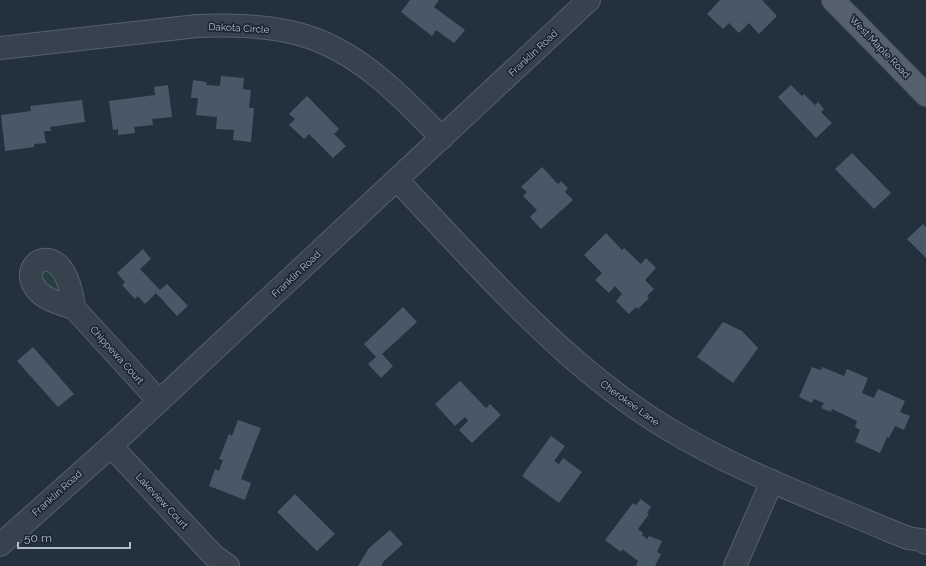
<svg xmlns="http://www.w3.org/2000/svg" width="926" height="566" font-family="Raleway,sans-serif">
	<rect width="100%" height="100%" fill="#23313e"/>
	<path fill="#253e3f" d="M51,269L67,296L42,287L41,272Z"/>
	<g fill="#495867">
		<path d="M410,0H439L434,7L465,30L454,43L436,30L432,36L401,12Z"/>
		<path d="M720,0H762L777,16L759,34L749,23L739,33L729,23L723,29L707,14Z"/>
		<path d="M221,76L244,78L243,89L251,90L249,108H254L251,142L233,140L234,130L216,129L217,117L196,115L198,98H191L193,80L207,82L206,85L220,86Z"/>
		<path d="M168,85L172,117L152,119L153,125L134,127L135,133L118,135V129L113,130L109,101L155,95L154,87Z"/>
		<path d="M791,85L802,96L804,94L815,105L818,102L824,109L821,112L832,123L816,138L778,97Z"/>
		<path d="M307,96L339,129L334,134L346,146L333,158L309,134L304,139L289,125L295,119L289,114Z"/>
		<path d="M82,100L85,122L50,127L51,131H44L46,143L34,144V147L5,151L1,115L31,111L30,106Z"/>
		<path d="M852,153L891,193L874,209L835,169Z"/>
		<path d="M542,167L558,184L561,181L568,188L565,192L573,200L541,229L530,217L537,210L523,196L527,192L521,187Z"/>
		<path d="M923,224L926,227V258L907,239Z"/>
		<path d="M606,233L622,250L624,248L641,264L646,258L656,268L645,280L654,289L647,296L649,298L638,309L636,307L629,314L616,301L622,294L615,286L609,293L595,280L602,273L584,255Z"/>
		<path d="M143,249L151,259L140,269L160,290L167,284L188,306L177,316L156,293L145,304L138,296L135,299L122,285L125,282L117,273Z"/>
		<path d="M403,307L417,322L382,354L393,366L381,378L368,364L376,357L364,344Z"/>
		<path d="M723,322L742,331L758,348L733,383L697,357Z"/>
		<path d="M33,347L74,394L58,407L17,361Z"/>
		<path d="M812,367L821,370L822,367L844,376L847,369L868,378L862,393L874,398L878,389L905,401L900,412L910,416L904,430L895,426L889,438L887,437L880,453L855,442L860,430L855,427L857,421L832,409L831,412L821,408L824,403L814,399L812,403L799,397Z"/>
		<path d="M460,381L486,408L490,404L501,415L472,443L459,430L468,421L465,417L455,426L435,404Z"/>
		<path d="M238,420L261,428L241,479L251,483L245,500L209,486L215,469L219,471L223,460L219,459L229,434L232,436Z"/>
		<path d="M551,436L565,446L554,461L559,464L563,458L582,472L559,503L522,476Z"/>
		<path d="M295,494L335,534L317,551L277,512Z"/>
		<path d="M641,499L651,507L647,513L649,514L638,529L643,533L642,535L647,539L649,536L662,541L657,552L661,554L655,566H636L638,561L622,549L621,552L605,540L633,503L636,505Z"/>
		<path d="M390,530L403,544L384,561L381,566H358L369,548Z"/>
	</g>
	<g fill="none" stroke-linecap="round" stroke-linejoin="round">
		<g stroke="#55606c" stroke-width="24">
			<g id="minor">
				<path d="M0,48L197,26C231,25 269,25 302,35C359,51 402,97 442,138"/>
				<path d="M397,180C423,208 449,235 475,263C532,323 593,383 665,427C735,470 813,498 888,530L908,538L921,540L926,543"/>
				<path d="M74,308C62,304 47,301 38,291C20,273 40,249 58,265C68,274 73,296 74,308L159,401"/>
				<path d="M111,446L213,555L228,566"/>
				<path d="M0,545L111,446L589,0"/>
				<path d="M735,566L772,481"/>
			</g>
		</g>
		<g stroke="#434e5a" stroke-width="24">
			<path id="major" d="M833,0L926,95"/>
		</g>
		<use href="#minor" stroke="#37424e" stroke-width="22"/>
		<use href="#major" stroke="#55616e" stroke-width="22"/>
	</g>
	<g text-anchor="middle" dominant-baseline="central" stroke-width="3.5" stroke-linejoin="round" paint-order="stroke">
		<g font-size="10" fill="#b3bdc9" stroke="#1c2733">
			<text transform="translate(239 28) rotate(3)">Dakota Circle</text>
			<text transform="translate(880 47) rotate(46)">West Maple Road</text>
			<text transform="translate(533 53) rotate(-43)">Franklin Road</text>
			<text transform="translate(296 274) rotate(-43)">Franklin Road</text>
			<text transform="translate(117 355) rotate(48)">Chippewa Court</text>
			<text transform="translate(630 403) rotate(36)">Cherokee Lane</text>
			<text transform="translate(57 493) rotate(-42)">Franklin Road</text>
			<text transform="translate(162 501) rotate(47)">Lakeview Court</text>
		</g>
	</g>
	<path d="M18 542v6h112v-6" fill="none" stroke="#b3bdc9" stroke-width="2"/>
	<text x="24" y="542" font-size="12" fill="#b3bdc9" stroke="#1c2733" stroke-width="3" paint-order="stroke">50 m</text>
</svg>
